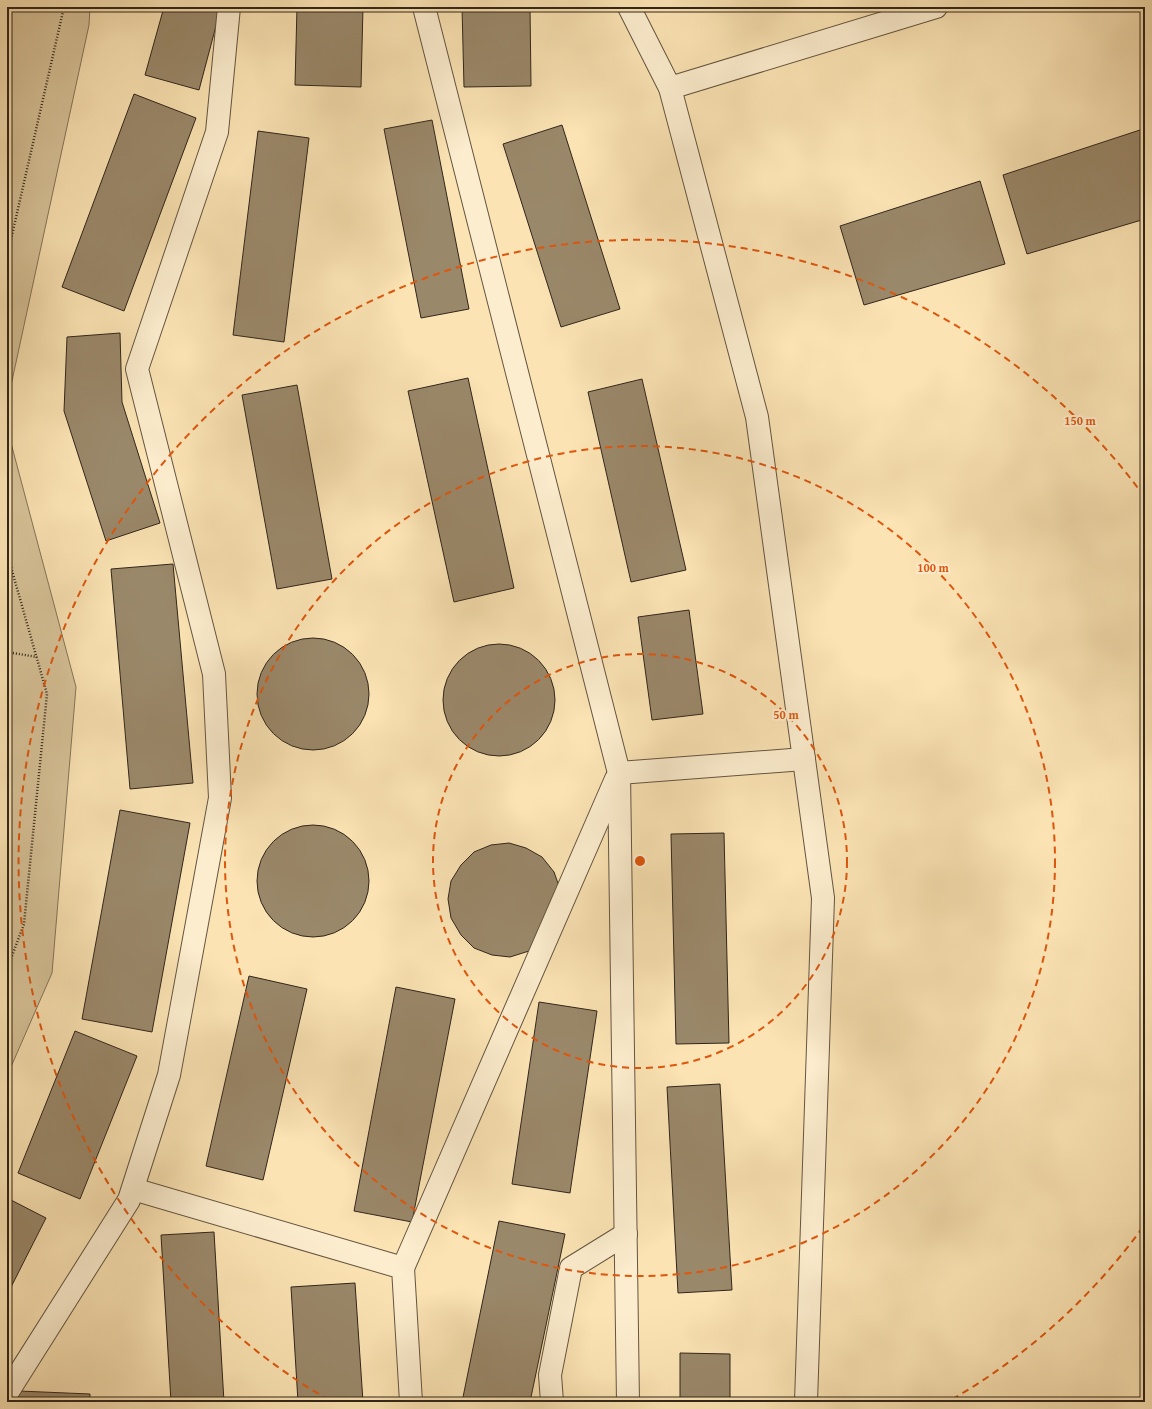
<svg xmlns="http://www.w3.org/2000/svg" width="1152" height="1409" font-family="'Gentium Book Plus',serif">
	<rect width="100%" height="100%" fill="#fbe3b3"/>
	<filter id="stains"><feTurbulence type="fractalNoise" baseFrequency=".005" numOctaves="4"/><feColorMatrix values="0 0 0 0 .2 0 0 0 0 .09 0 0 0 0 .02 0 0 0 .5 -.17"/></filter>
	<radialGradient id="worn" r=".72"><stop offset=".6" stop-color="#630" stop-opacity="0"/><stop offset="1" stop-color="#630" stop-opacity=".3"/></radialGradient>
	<g fill="#d8c399" stroke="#84745a">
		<path d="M7,7H90L89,25L7,404Z"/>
		<path d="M7,428L76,687L52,973L7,1076Z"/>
	</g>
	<g fill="#9a886a" stroke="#30261b">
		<path d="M164,7H221L199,90L145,75Z"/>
		<path d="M297,7H363L361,87L295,85Z"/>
		<path d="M462,7H530L531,86L464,87Z"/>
		<path d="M134,94L196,118L124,311L62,287Z"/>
		<path d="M432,120L469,309L421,318L384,129Z"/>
		<path d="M562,125L620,309L561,327L503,144Z"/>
		<path d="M1143,129L1145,136V219L1027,254L1003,175Z"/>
		<path d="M258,131L309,138L284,342L233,335Z"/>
		<path d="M980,181L1005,264L864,305L840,226Z"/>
		<path d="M120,333L122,402L160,523L106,541L64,411L67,337Z"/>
		<path d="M468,378L514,588L454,602L408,391Z"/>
		<path d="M642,379L686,570L631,582L588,392Z"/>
		<path d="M297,385L332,579L277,589L242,395Z"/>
		<path d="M173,564L193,783L130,789L111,569Z"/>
		<path d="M689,610L703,714L652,720L638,617Z"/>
		<circle cx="313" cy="694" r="56"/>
		<circle cx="499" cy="700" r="56"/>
		<path d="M120,810L190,823L152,1032L82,1019Z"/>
		<circle cx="313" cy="881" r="56"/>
		<path d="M724,833L729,1043L676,1044L671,834Z"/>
		<path d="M509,843L526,848L542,857L554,872L560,889L544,941L529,951L510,957L492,955L474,948L461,935L451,918L448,899L451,881L461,865L474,852L491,845Z"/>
		<path d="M249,976L307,989L263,1180L206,1166Z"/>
		<path d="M396,987L455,999L412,1222L354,1211Z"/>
		<path d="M539,1002L597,1011L570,1193L512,1184Z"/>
		<path d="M75,1031L137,1056L80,1199L18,1173Z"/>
		<path d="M720,1084L732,1290L678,1293L667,1087Z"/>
		<path d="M7,1198L46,1218L7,1295Z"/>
		<path d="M499,1221L565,1234L530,1402H462Z"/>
		<path d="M214,1232L224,1402H171L161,1235Z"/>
		<path d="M355,1283L363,1402H298L291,1287Z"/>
		<path d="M680,1353L730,1354V1402H680Z"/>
		<path d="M19,1391L90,1394V1402H18Z"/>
	</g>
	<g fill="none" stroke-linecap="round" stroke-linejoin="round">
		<g stroke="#635541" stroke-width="24">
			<g id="minor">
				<path d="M424,7L619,773L804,759"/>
				<path d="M629,7L670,88L757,417L823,898L806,1402"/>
				<path d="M670,88L936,7"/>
				<path d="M619,773L628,1402"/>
				<path d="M133,1189L403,1268L411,1402"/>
				<path d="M403,1268L616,779"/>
				<path d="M7,1393L129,1200L169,1075L220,798L214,674L137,369L217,132L229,7"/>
				<path d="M552,1402L550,1375L571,1268L626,1234"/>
			</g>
		</g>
		<g stroke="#30261b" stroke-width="2.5" stroke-dasharray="1 2" stroke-linecap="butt">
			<path d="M7,257L64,7"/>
			<path d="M7,553L47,694L24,924L7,969"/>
			<path d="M7,652L37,657"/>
		</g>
		<use href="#minor" stroke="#fcedce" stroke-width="22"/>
	</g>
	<g fill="none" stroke="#df560d" stroke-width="2" stroke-dasharray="7 5">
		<circle cx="640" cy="861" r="207"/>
		<circle cx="640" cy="861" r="415"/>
		<path d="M1143 1227A622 622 0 0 1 951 1400M329 1400A622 622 0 1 1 1143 495"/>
	</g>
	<circle cx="640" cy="861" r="6" fill="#df560d" stroke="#fcedce" stroke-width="2"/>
	<g font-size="12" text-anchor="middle" font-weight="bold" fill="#df560d" stroke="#fcedce" stroke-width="4" stroke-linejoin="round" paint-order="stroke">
		<text x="1080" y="425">150 m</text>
		<text x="933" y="572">100 m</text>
		<text x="786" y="719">50 m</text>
	</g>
	<rect width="1152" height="1409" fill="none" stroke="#fbe3b3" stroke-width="24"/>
	<rect x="8" y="8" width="1136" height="1393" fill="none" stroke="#30261b" stroke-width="2"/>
	<rect x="12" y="12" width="1128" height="1385" fill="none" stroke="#30261b"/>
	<rect width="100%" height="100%" filter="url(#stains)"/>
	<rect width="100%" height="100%" fill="url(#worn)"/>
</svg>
